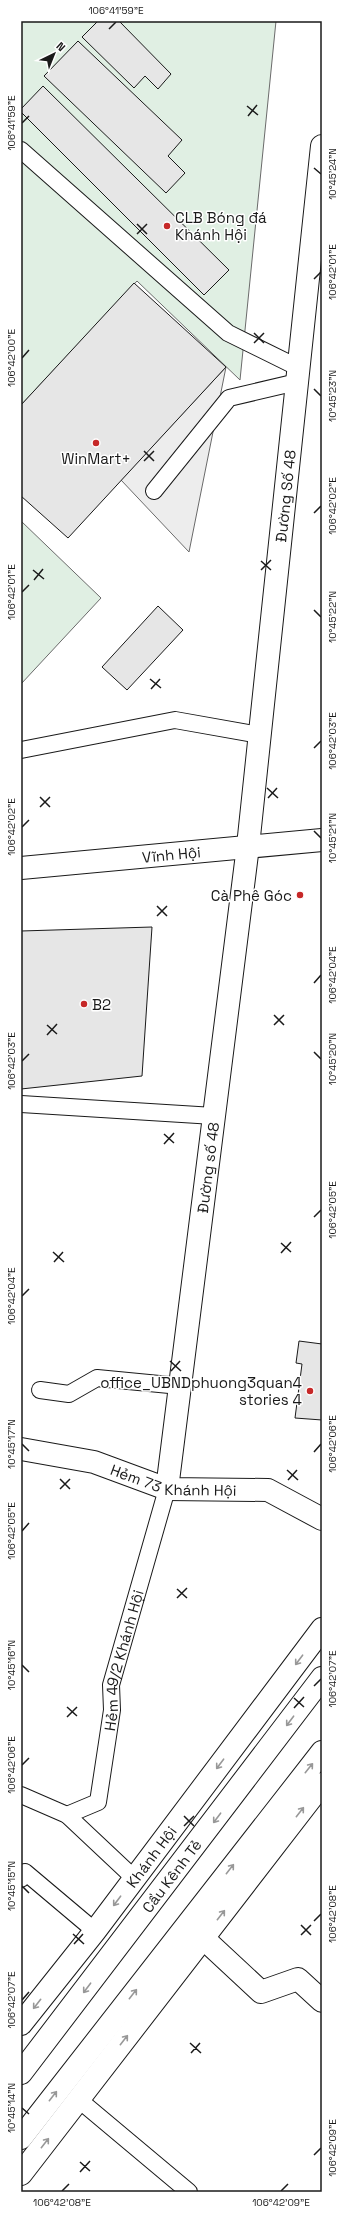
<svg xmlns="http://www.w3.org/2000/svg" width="343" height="2213" font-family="'Space Grotesk',sans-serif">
	<rect width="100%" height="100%" fill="#fff"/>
	<g fill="#e0efe3" stroke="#6a6a6a">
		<path d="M21,21H276L240,380L137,281L21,405Z"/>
		<path d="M21,521L101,598L21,684Z"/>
	</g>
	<path fill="#ededed" stroke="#6a6a6a" d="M226,367L189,552L121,480Z"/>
	<g fill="#e6e6e6" stroke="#1a1a1a">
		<path d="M98,21H119L171,74L158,89L145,76L134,88L82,37Z"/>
		<path d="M78,41L182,140L168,156L185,173L166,193L44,76Z"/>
		<path d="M43,86L229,270L204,295L21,112V109Z"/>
		<path d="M134,283L226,367L68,538L21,496V405Z"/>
		<path d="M158,606L183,630L127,690L102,667Z"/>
		<path d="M152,927L142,1076L21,1089V931Z"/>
		<path d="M299,1341L322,1344V1420L295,1418L302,1364L296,1363Z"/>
	</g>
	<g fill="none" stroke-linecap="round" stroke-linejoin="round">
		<g stroke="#1a1a1a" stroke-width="18">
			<g id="lane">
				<path d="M21,150L228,333L299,368"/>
				<path d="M154,491L229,398L297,382"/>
				<path d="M21,750L175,720L259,735"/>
				<path d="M21,1104L214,1116"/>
				<path d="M40,1390L69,1394L97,1378L180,1386"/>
				<path d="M21,1795L67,1815L134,1878"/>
				<path id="s1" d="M67,1815L98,1802L112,1710L111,1685L167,1489"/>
				<path d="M21,1879L25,1872L95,1931"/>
				<path d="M78,2099L189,2192"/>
			</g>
		</g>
		<g stroke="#1a1a1a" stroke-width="24">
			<g id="street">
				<path id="s2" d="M21,1449L94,1462L167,1489L268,1490L322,1519"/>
				<path id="s3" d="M167,1489L248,846"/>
				<path d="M203,1938L261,1992L298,1979L322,2001"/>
			</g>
		</g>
		<g stroke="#1a1a1a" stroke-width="24">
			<g id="secondary">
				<path id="s4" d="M248,846L322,146"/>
				<path id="s5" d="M21,868L322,840"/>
				<path id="s6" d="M21,2024L95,1931L322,1629"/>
				<path d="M21,2174L322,1784"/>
			</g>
		</g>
		<g stroke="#1a1a1a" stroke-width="24">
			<g id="primary">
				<path id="s7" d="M21,2073L322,1678"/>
				<path d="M21,2138L322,1752"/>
			</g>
		</g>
		<use href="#lane" stroke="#fff" stroke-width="16"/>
		<use href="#street" stroke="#fff" stroke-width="22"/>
		<use href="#secondary" stroke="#fff" stroke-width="22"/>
		<use href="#primary" stroke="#fff" stroke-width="22"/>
	</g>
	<defs><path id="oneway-shaft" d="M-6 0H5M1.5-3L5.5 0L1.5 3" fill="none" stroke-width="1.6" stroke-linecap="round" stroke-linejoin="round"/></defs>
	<g stroke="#989898">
		<use href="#oneway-shaft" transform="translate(299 1660) rotate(127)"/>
		<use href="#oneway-shaft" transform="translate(290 1721) rotate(127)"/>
		<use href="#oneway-shaft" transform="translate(220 1764) rotate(127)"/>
		<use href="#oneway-shaft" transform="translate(309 1768) rotate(-51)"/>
		<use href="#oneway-shaft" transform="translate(300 1812) rotate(-52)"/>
		<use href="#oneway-shaft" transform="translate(217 1818) rotate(127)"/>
		<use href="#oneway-shaft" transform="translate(230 1869) rotate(-52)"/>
		<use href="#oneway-shaft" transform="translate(117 1901) rotate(127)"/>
		<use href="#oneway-shaft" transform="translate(221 1915) rotate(-52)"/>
		<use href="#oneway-shaft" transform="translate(87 1988) rotate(127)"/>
		<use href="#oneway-shaft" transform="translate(133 1994) rotate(-52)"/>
		<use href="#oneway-shaft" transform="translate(37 2004) rotate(128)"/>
		<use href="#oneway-shaft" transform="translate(124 2040) rotate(-52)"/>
		<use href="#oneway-shaft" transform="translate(53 2096) rotate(-52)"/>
		<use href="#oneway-shaft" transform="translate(45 2143) rotate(-52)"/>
	</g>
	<path fill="none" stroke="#1a1a1a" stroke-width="1.5" d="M109,29L116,22M247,106L258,115M248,116L257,105M22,123L29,116M314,168L321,174M137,224L147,234M137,234L147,224M314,279L321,272M254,333L264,343M254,343L264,333M22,358L29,350M314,389L321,396M144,451L154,461M144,461L154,451M314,513L321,506M261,561L271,570M33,570L44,579M261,570L271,560M34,580L43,569M22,592L29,585M314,610L321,617M150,679L161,688M151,689L160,679M314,748L321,741M267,788L278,798M40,797L50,807M268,798L277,788M40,807L50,797M22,827L29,820M314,831L321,838M157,906L167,916M157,916L167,906M314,983L321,975M274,1015L284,1025M47,1025L57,1034M274,1025L284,1015M47,1035L57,1024M314,1052L321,1059M22,1061L29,1054M164,1134L174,1143M164,1144L174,1133M314,1217L321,1210M281,1243L291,1252M53,1252L64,1262M281,1253L291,1242M54,1262L63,1252M22,1296L29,1289M170,1361L181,1371M171,1371L180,1361M22,1444L29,1451M314,1452L321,1444M287,1470L298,1480M60,1479L70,1489M288,1480L297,1470M60,1489L70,1479M22,1531L29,1523M177,1589L187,1598M177,1598L187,1588M22,1665L29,1672M314,1686L321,1679M294,1698L304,1707M67,1707L77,1716M294,1708L304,1697M67,1717L77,1707M22,1765L29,1758M184,1816L194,1826M184,1826L194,1816M22,1886L29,1893M314,1921L321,1914M301,1925L311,1935M73,1934L84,1944M301,1935L311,1925M74,1944L83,1934M22,2000L29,1992M190,2043L201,2053M191,2053L200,2043M22,2108L29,2114M314,2155L321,2148M80,2162L90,2171M80,2172L90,2161M62,2191L69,2184M281,2191L288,2184"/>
	<g fill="#c62828" stroke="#fff" stroke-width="1.5">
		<circle cx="167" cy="226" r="4"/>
		<circle cx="96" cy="443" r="4"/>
		<circle cx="300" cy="895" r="4"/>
		<circle cx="84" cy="1004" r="4"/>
		<circle cx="310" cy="1391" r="4"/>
	</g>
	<g text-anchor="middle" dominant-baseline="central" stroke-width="3" stroke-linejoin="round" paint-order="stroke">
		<g font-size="15" fill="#1a1a1a" stroke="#fff" text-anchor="start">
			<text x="175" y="217">CLB Bóng đá<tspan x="175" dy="17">Khánh Hội</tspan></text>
			<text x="96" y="458" text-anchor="middle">WinMart+</text>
			<text x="292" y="895" text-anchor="end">Cà Phê Góc</text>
			<text x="92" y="1004">B2</text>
			<text x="302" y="1382" text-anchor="end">office_UBNDphuong3quan4<tspan x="302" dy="17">stories 4</tspan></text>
		</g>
		<g font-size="15" fill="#1a1a1a" stroke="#fff">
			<text stroke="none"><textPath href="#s4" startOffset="352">Đường Số 48</textPath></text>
			<text stroke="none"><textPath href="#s5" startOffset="151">Vĩnh Hội</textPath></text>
			<text stroke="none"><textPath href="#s3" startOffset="324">Đường số 48</textPath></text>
			<text stroke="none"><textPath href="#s2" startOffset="157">Hẻm 73 Khánh Hội</textPath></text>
			<text stroke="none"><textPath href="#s1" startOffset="178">Hẻm 49/2 Khánh Hội</textPath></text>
			<text stroke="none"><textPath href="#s6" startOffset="212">Khánh Hội</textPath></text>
			<text stroke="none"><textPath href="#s7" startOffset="248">Cầu Kênh Tẻ</textPath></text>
		</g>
	</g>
	<rect width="343" height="2213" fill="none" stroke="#ffffff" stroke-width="44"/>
	<g transform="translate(54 54) rotate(43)" stroke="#ffffff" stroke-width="3" paint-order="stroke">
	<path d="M0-3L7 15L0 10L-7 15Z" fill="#1a1a1a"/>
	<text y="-6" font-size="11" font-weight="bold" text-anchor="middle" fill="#1a1a1a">N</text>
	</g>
	<rect x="22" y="22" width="299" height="2169" fill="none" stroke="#1a1a1a" stroke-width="1.5"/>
	<g font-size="10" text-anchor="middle" fill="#1a1a1a">
		<text x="116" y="14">106°41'59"E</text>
		<text transform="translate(11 123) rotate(-90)" y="4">106°41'59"E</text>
		<text transform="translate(332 174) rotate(-90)" y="4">10°45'24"N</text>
		<text transform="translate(332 272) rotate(-90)" y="4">106°42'01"E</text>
		<text transform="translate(11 358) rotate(-90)" y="4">106°42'00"E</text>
		<text transform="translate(332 396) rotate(-90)" y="4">10°45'23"N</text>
		<text transform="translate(332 506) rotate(-90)" y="4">106°42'02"E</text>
		<text transform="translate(11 592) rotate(-90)" y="4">106°42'01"E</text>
		<text transform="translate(332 617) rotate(-90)" y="4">10°45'22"N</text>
		<text transform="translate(332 741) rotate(-90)" y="4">106°42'03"E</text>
		<text transform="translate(11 827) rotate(-90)" y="4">106°42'02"E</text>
		<text transform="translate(332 838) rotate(-90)" y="4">10°45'21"N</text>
		<text transform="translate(332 975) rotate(-90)" y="4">106°42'04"E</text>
		<text transform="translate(332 1059) rotate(-90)" y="4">10°45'20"N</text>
		<text transform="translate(11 1061) rotate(-90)" y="4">106°42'03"E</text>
		<text transform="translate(332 1210) rotate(-90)" y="4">106°42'05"E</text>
		<text transform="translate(11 1296) rotate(-90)" y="4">106°42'04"E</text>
		<text transform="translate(11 1444) rotate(-90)" y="4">10°45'17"N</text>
		<text transform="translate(332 1444) rotate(-90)" y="4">106°42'06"E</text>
		<text transform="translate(11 1531) rotate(-90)" y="4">106°42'05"E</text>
		<text transform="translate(11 1665) rotate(-90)" y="4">10°45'16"N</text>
		<text transform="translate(332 1679) rotate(-90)" y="4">106°42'07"E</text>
		<text transform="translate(11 1765) rotate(-90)" y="4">106°42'06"E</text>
		<text transform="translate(11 1886) rotate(-90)" y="4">10°45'15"N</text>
		<text transform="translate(332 1914) rotate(-90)" y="4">106°42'08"E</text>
		<text transform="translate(11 2000) rotate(-90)" y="4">106°42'07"E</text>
		<text transform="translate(11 2108) rotate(-90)" y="4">10°45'14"N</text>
		<text transform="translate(332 2148) rotate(-90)" y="4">106°42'09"E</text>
		<text x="62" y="2206">106°42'08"E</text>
		<text x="281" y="2206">106°42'09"E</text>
	</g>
</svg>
